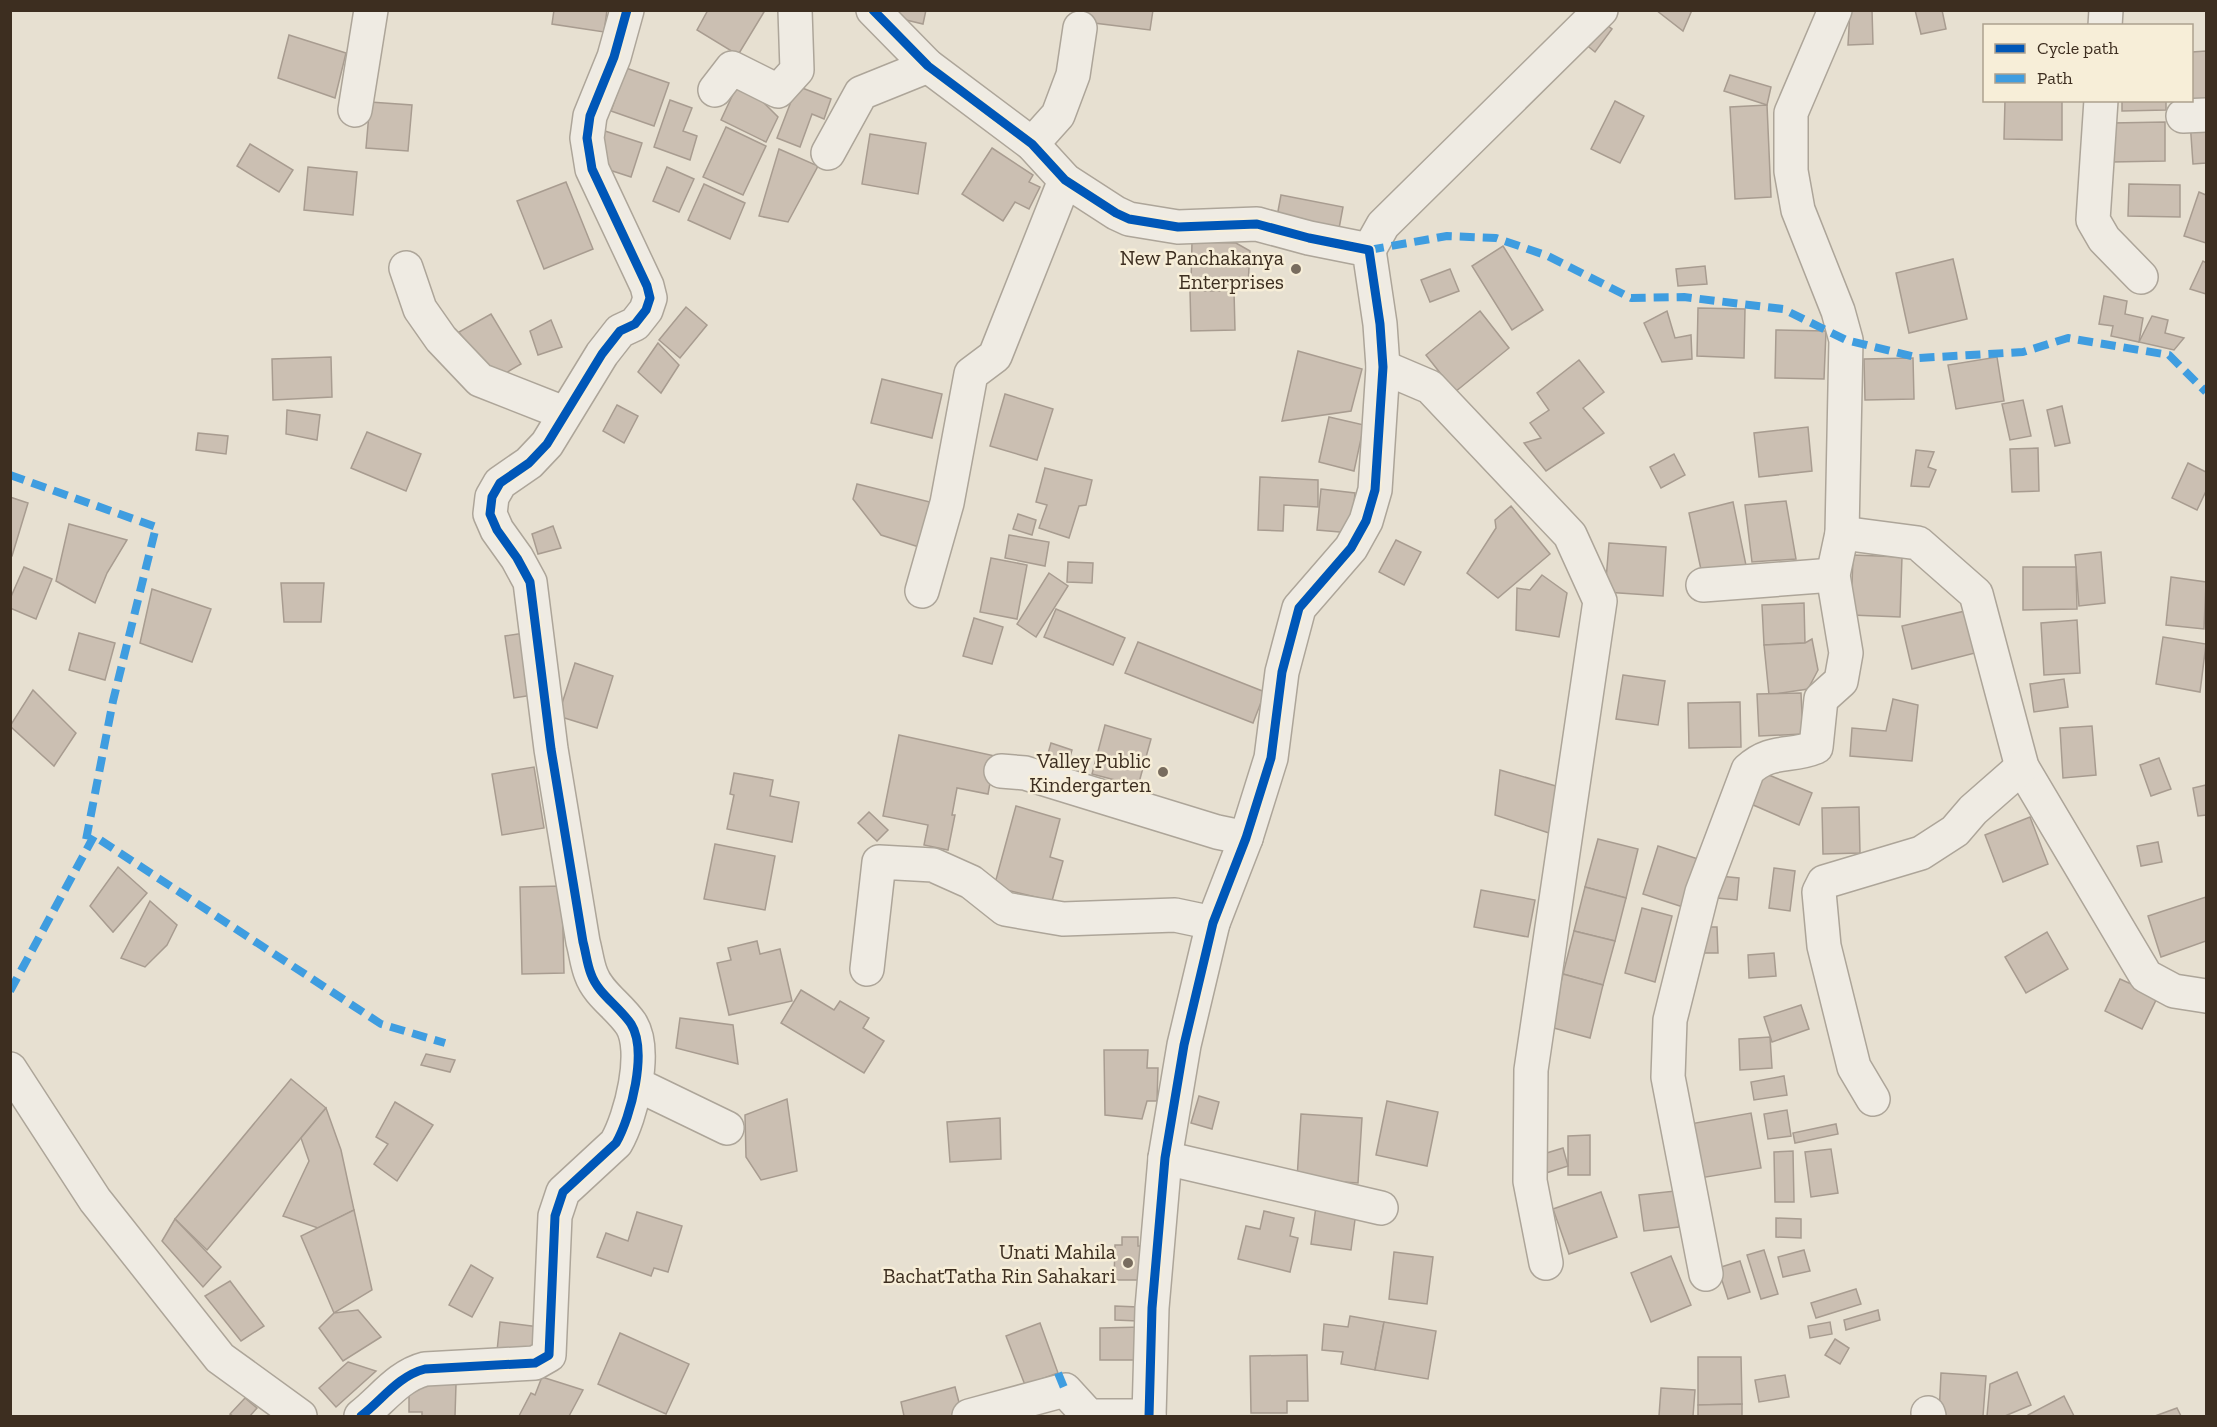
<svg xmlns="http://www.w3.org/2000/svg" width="2217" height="1427" font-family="'Zilla Slab',serif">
	<rect width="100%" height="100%" fill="#e7e0d1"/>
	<g fill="#cbbfb2" stroke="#a89c90" stroke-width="1.5">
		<path d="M554,10H607L604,32L552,24Z"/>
		<path d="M708,10H760L764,12L738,55L697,30Z"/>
		<path d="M886,10H926L923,24L885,15Z"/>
		<path d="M1087,10H1153L1150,30L1086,22Z"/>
		<path d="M1656,10H1692L1683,31Z"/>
		<path d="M1850,10H1872L1873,44L1848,45Z"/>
		<path d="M1915,10H1942L1946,29L1921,34Z"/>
		<path d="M1596,17L1612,29L1595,52L1579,39Z"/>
		<path d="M289,35L346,53L335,98L278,78Z"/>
		<path d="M2206,51V102L2177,104L2176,100H2192V52Z"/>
		<path d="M626,68L669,83L654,126L611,111Z"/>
		<path d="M1730,75L1771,87L1767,105L1724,91Z"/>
		<path d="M740,79L778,117L766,142L721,120Z"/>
		<path d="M797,86L831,99L824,119L812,114L800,147L777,138Z"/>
		<path d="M670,100L692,108L683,131L697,136L690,160L654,147Z"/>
		<path d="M2005,100H2062V140L2004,139Z"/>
		<path d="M2122,100H2166V110L2122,111Z"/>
		<path d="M1615,101L1644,116L1620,163L1591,149Z"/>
		<path d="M370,102L412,105L408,151L366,148Z"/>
		<path d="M1767,105L1771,197L1735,199L1730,107Z"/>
		<path d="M2206,120V163L2193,164L2190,121Z"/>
		<path d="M2165,122V161L2112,162V123Z"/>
		<path d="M726,127L766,146L743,195L703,177Z"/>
		<path d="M605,131L642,143L631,177L594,165Z"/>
		<path d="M870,134L926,143L918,194L862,184Z"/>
		<path d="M250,144L293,170L279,192L237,166Z"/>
		<path d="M992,148L1033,175L1029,182L1040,187L1029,209L1015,202L1003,221L962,194Z"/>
		<path d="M779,149L818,166L788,222L759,216Z"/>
		<path d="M308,167L357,172L353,215L304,210Z"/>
		<path d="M667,167L694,179L679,212L653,201Z"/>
		<path d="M566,182L593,249L544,269L517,201Z"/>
		<path d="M704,184L745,203L730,239L688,220Z"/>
		<path d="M2129,184L2180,185V217L2128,216Z"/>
		<path d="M2199,192L2206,195V243L2184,236Z"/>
		<path d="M1281,195L1343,207L1338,234L1276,222Z"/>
		<path d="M1192,242L1236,243L1250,251L1248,285L1191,284Z"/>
		<path d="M1503,246L1543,310L1512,330L1472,266Z"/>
		<path d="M1953,259L1967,319L1909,333L1896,273Z"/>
		<path d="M2203,261L2206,263V294L2190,289Z"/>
		<path d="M1705,266L1707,284L1678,286L1676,269Z"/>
		<path d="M1450,269L1459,291L1430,302L1421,280Z"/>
		<path d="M1190,291H1234L1235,330L1191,331Z"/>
		<path d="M2104,296L2127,301L2125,314L2143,318L2139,342L2111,336L2113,326L2099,324Z"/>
		<path d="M686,307L707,325L680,358L659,340Z"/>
		<path d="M1698,308L1745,309L1744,358L1697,356Z"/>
		<path d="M1480,311L1509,348L1455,392L1426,355Z"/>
		<path d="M1667,311L1675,338L1691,335L1692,359L1662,362L1644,323Z"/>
		<path d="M491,314L521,364L489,383L459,332Z"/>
		<path d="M2152,316L2168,320L2165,333L2184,338L2174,350L2139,342Z"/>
		<path d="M551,320L562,347L538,355L530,331Z"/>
		<path d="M1776,330L1826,331L1824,379L1775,378Z"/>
		<path d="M658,343L679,365L661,393L638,372Z"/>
		<path d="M1298,351L1362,369L1351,411L1282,421Z"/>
		<path d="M331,357L332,397L273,400L272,359Z"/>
		<path d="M1997,357L2004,401L1956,409L1948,365Z"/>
		<path d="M1913,358L1914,399L1865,400L1864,359Z"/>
		<path d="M1579,360L1604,392L1583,408L1604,433L1546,471L1524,443L1541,438L1530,423L1549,410L1537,393Z"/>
		<path d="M882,379L942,394L932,438L871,423Z"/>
		<path d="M1005,394L1053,409L1037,460L990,446Z"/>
		<path d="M2023,400L2031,436L2010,440L2002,404Z"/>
		<path d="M617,405L638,416L624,443L603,431Z"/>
		<path d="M2062,406L2070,443L2055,446L2047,410Z"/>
		<path d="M287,410L320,415L317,440L286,434Z"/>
		<path d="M1329,417L1364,425L1354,471L1319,462Z"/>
		<path d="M1808,427L1812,471L1759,477L1754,433Z"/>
		<path d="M367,432L421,454L406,491L351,468Z"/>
		<path d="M198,433L228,436L226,454L196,450Z"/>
		<path d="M2038,448L2039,491L2012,492L2010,449Z"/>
		<path d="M1916,450L1934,452L1928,467L1936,470L1929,487L1911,486Z"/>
		<path d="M1674,454L1685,475L1661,488L1650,467Z"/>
		<path d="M2188,463L2206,472V491L2197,510L2172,498Z"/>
		<path d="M1045,468L1092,480L1086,505L1079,506L1069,538L1039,528L1047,505L1036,502Z"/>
		<path d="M1260,477L1318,480V507L1284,505L1283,531L1258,530Z"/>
		<path d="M857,484L930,502L919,547L881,535L853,499Z"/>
		<path d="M1321,489L1355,493L1351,533L1317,530Z"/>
		<path d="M10,497L28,503L12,556H10Z"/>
		<path d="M1786,501L1796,559L1752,562L1745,505Z"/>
		<path d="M1733,502L1748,575L1703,579L1689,513Z"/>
		<path d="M1511,506L1550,554L1498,598L1467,573L1496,528L1495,520Z"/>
		<path d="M1018,514L1036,520L1032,535L1013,529Z"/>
		<path d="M69,524L127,540L107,573L95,603L56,581Z"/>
		<path d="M553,526L561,548L538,554L532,534Z"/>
		<path d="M1009,535L1049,542L1045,566L1005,558Z"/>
		<path d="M1396,540L1421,552L1404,585L1379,572Z"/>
		<path d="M1609,543L1666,547L1663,596L1605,592Z"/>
		<path d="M2101,552L2105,603L2079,606L2075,555Z"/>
		<path d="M1853,555L1902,557L1900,617L1851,615Z"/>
		<path d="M991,558L1027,565L1017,619L980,612Z"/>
		<path d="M1068,562L1093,563L1092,583L1067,582Z"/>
		<path d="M24,567L52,579L36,619L10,608V599Z"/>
		<path d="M2023,567H2076L2077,609L2023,610Z"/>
		<path d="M1049,573L1068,586L1036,637L1017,624Z"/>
		<path d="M1542,575L1567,593L1559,637L1516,630L1517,588L1530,590Z"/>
		<path d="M2171,577L2206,582L2204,629L2166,625Z"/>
		<path d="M281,583H324L321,622H284Z"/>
		<path d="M152,589L211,609L192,662L140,643Z"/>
		<path d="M1804,603L1805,643L1764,645L1762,605Z"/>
		<path d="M1056,609L1125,638L1113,665L1044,637Z"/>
		<path d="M1965,611L1975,653L1912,669L1902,626Z"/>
		<path d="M974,618L1003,627L992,664L963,656Z"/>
		<path d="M2077,620L2080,673L2044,675L2041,623Z"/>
		<path d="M531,632L539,694L514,698L505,636Z"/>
		<path d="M79,633L115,643L105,680L69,670Z"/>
		<path d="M2163,637L2206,644L2200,692L2156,684Z"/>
		<path d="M1812,639L1818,670L1808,689L1769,695L1764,645L1805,643Z"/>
		<path d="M1138,642L1265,692L1253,723L1125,673Z"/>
		<path d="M575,663L613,676L597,728L558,716Z"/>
		<path d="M1623,675L1665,681L1658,725L1616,719Z"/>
		<path d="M2064,679L2068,707L2034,712L2030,684Z"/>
		<path d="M33,690L76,733L54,766L10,726Z"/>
		<path d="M1801,693L1803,734L1759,736L1757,694Z"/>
		<path d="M1893,699L1918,705L1912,761L1850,756L1852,728L1886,731Z"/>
		<path d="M1740,702L1741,747L1689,748L1688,703Z"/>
		<path d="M1105,725L1151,739L1138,786L1092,774Z"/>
		<path d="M2092,726L2096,775L2063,778L2060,728Z"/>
		<path d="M899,735L995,756L988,794L957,788L952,815H955L948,850L924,845L928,825L883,816Z"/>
		<path d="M1051,743L1072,750L1066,770L1045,764Z"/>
		<path d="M2159,758L2171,789L2151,796L2140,765Z"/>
		<path d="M534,767L544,828L502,835L492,774Z"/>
		<path d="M1500,770L1563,788L1549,833L1495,815Z"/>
		<path d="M734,773L773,780L770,796L799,802L792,842L727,829L734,795L730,794Z"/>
		<path d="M1764,773L1812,793L1799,825L1751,804Z"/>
		<path d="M2206,785V815L2198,816L2193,788Z"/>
		<path d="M1016,806L1060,819L1050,857L1063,861L1052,901L994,887Z"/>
		<path d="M1859,807L1860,853L1823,854L1822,808Z"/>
		<path d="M869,812L888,830L877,841L858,823Z"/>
		<path d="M2030,817L2048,864L2003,882L1985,835Z"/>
		<path d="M1598,839L1638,849L1626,898L1585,887Z"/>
		<path d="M2158,842L2162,862L2141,866L2137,846Z"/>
		<path d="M715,844L775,856L765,910L704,899Z"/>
		<path d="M1658,846L1701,860L1686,908L1643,894Z"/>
		<path d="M118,867L147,893L113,932L90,906Z"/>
		<path d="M1774,868L1795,871L1790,911L1769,908Z"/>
		<path d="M1719,876L1739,878L1737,900L1717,898Z"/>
		<path d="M562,886L564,973L522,974L520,887Z"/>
		<path d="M1585,887L1626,898L1615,941L1574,931Z"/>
		<path d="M1481,890L1535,900L1528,937L1474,927Z"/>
		<path d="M2206,897V941L2161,957L2148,916Z"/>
		<path d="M150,901L177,925L167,945L145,967L121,958Z"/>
		<path d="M1642,908L1672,916L1655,982L1625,973Z"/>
		<path d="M1697,927H1717L1718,953H1698Z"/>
		<path d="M1574,931L1615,941L1603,985L1563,974Z"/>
		<path d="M2047,932L2068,969L2026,993L2005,957Z"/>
		<path d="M757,941L760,954L780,949L792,1001L729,1015L717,963L731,960L728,948Z"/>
		<path d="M1774,953L1776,976L1749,978L1748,955Z"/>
		<path d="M1563,974L1603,985L1590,1038L1550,1027Z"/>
		<path d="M2120,979L2158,996L2142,1029L2105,1011Z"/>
		<path d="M801,990L834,1010L840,1001L869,1018L863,1028L884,1041L864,1073L781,1023Z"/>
		<path d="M1801,1005L1809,1029L1772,1042L1764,1017Z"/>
		<path d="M680,1018L733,1025L738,1064L676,1048Z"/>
		<path d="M1770,1037L1772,1068L1740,1070L1739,1039Z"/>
		<path d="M1104,1050H1148L1147,1068H1158L1157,1101H1147L1142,1119L1105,1115Z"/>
		<path d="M426,1054L455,1060L450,1072L421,1065Z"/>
		<path d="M1784,1076L1787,1095L1754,1100L1751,1082Z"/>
		<path d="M291,1079L326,1108L207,1250L175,1219Z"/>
		<path d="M1199,1096L1219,1102L1212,1129L1191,1123Z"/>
		<path d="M787,1099L797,1171L761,1180L746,1157L745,1115Z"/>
		<path d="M1387,1101L1438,1112L1427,1166L1376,1155Z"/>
		<path d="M395,1102L433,1125L397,1181L374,1164L388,1144L376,1137Z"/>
		<path d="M326,1108L341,1150L354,1210L318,1228L283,1216L309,1161L301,1138Z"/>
		<path d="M1787,1110L1791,1136L1768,1139L1764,1114Z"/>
		<path d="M1751,1113L1761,1168L1700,1178L1690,1124Z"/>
		<path d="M1301,1114L1362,1118L1358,1183L1297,1179Z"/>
		<path d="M1000,1118L1001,1159L950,1162L947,1122Z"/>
		<path d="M1836,1124L1838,1134L1795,1143L1793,1133Z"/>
		<path d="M1590,1135V1175H1568V1136Z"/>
		<path d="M1563,1148L1568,1166L1546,1173L1540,1155Z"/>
		<path d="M1831,1149L1838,1193L1811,1197L1805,1152Z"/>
		<path d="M1793,1151L1794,1202H1775L1774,1152Z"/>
		<path d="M1675,1191L1679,1227L1644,1231L1639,1195Z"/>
		<path d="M1601,1192L1617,1237L1569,1254L1553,1209Z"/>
		<path d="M1316,1206L1356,1212L1351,1250L1311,1244Z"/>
		<path d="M354,1210L372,1290L334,1313L301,1236Z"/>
		<path d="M1264,1211L1294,1218L1290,1236L1298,1238L1290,1272L1238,1259L1246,1226L1260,1229Z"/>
		<path d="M637,1212L682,1226L668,1272L654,1268L651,1276L597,1257L606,1233L628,1241Z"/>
		<path d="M1776,1218L1801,1219V1238L1776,1237Z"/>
		<path d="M175,1219L221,1267L203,1287L162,1241Z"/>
		<path d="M1122,1237H1138V1246H1142L1141,1280H1114L1115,1245H1122Z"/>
		<path d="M1764,1250L1778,1294L1761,1299L1747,1255Z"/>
		<path d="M1804,1250L1810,1271L1783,1277L1778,1257Z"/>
		<path d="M1394,1252L1433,1257L1427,1304L1389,1299Z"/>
		<path d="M1671,1256L1691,1305L1651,1322L1631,1273Z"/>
		<path d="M1740,1261L1750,1292L1728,1299L1718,1268Z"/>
		<path d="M471,1265L493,1278L472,1317L449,1305Z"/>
		<path d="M230,1281L264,1326L241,1341L205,1296Z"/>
		<path d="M1856,1289L1861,1304L1816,1318L1811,1303Z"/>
		<path d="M1115,1306L1138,1307V1321L1115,1320Z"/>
		<path d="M358,1310L381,1337L343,1361L319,1328L334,1313Z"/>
		<path d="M1878,1310L1880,1320L1846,1330L1844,1320Z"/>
		<path d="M1350,1316L1384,1322L1375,1370L1341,1364L1343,1352L1322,1350L1324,1324L1348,1327Z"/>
		<path d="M500,1322L547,1328L544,1357L497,1351Z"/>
		<path d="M1384,1322L1436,1331L1428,1379L1375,1370Z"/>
		<path d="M1830,1322L1832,1334L1810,1338L1808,1326Z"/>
		<path d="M1040,1323L1058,1373L1025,1385L1006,1336Z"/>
		<path d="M1143,1327V1360H1100V1328Z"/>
		<path d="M620,1333L689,1364L666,1414L598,1384Z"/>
		<path d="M1835,1339L1849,1348L1840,1364L1825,1355Z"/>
		<path d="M1307,1355L1308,1401H1287V1413H1251L1250,1356Z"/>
		<path d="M1698,1357H1741L1742,1404L1698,1405Z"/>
		<path d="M348,1362L376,1371L336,1407L319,1388Z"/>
		<path d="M2017,1372L2031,1405L2005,1416H1987L1990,1384Z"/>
		<path d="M1941,1373L1986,1376L1983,1416H1939Z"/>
		<path d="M1785,1375L1789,1397L1759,1402L1755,1380Z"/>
		<path d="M542,1377L583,1390L569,1416H519L531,1393L535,1395Z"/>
		<path d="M409,1383L456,1384L455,1416H422V1412H409Z"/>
		<path d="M955,1387L962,1414L953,1416H904L901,1402Z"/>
		<path d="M1661,1388L1695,1390L1693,1416H1659Z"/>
		<path d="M2064,1396L2074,1416H2028V1415Z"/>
		<path d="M245,1398L257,1408L250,1416H233L230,1414Z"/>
		<path d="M1742,1404V1416H1698V1405Z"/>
		<path d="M2177,1408L2181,1416H2155Z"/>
	</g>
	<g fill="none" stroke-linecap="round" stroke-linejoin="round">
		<g stroke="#ada599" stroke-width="36">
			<g id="minor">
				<path d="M873,10L928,66L1032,144L1065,180L1116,213L1129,219L1178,227L1257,224L1309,238L1369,250L1380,324L1383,367L1375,490L1366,521L1351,548L1299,608L1282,672L1271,758L1246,838L1213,923L1184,1045L1165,1158L1152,1308L1149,1416"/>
				<path d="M2105,26L2106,10"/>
				<path d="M715,90L732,68L778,91L797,70L795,10"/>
				<path d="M2101,100L2093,220L2104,239L2141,277"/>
				<path d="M355,110L371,10"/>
				<path d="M2183,116L2206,115"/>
				<path d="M1032,144L1058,115L1073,75L1080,28"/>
				<path d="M828,153L861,93L928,66"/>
				<path d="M1369,250L1383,225L1601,10"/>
				<path d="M406,268L420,309L441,339L480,380L564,413"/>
				<path d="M1383,367L1430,387L1570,535L1600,601L1531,1070L1530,1181L1546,1263"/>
				<path d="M1842,533L1918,543L1976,594L2022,767L2146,976L2174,991L2206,996"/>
				<path d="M1703,585L1833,575"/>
				<path d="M922,591L947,503L971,374L995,356L1065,180"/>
				<path d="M1001,771L1025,773L1217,832L1246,838"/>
				<path d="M867,969L879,862L933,865L971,882L1005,909L1063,919L1175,915L1213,923"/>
				<path d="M10,1069L95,1200L220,1358L300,1416"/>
				<path d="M636,1084L727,1128"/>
				<path d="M1873,1099L1854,1067L1824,946L1819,892L1824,882L1921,853L1955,831L1973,810L2022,767"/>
				<path d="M1165,1158L1381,1208"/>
				<path d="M1706,1274L1668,1077L1670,1020L1702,892L1748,770C1772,748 1790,758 1816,747L1821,699L1841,681L1846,653L1833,575L1842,533L1846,340L1838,311L1798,210L1791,171V113L1835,10"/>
				<path d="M1928,1413L1929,1416"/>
				<path d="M361,1416C382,1400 398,1376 425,1369L535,1363L549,1355L555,1216L563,1192L616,1143C631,1117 648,1051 631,1024C619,1006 598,994 591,974C587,964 586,953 583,942L551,749L530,582L517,558L497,530L490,514L492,497L500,483L529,463L547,444L602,354L620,331L635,324L646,310L650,298L647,286L592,169L587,138L590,116L614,57L627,10"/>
				<path d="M969,1416L1065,1390L1087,1414L1092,1416H1149"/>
			</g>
		</g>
		<use href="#minor" stroke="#efebe3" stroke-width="33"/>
		<g stroke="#3f9de0" stroke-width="8" stroke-dasharray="15 8" stroke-linecap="butt">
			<path d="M1369,250L1447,236L1496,238L1548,256L1631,298L1684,297L1783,309L1846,340L1919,358L2023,352L2068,338L2169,355L2206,392"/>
			<path d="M10,475L156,527L113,701L85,845"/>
			<path d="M10,991L94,836L381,1024L445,1043"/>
			<path d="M1058,1373L1065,1390"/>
		</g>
		<g stroke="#f7eed8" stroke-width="13">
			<g id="cycleway">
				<path d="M873,10L928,66L1032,144L1065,180L1116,213L1129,219L1178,227L1257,224L1309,238L1369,250L1380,324L1383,367L1375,490L1366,521L1351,548L1299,608L1282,672L1271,758L1246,838L1213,923L1184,1045L1165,1158L1152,1308L1149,1416"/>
				<path d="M361,1416C382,1400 398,1376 425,1369L535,1363L549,1355L555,1216L563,1192L616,1143C631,1117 648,1051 631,1024C619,1006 598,994 591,974C587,964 586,953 583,942L551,749L530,582L517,558L497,530L490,514L492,497L500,483L529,463L547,444L602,354L620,331L635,324L646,310L650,298L647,286L592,169L587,138L590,116L614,57L627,10"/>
			</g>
		</g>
		<use href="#cycleway" stroke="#0057b8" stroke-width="9"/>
	</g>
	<g fill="#786c5e" stroke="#f7eed8" stroke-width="2">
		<circle cx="1296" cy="269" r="6"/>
		<circle cx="1163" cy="772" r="6"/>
		<circle cx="1128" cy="1263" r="6"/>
	</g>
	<g text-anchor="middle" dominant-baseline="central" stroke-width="5" stroke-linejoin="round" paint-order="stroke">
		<g font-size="21" fill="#3d2e20" stroke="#f7eed8" text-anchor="end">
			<text x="1284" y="257">New Panchakanya<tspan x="1284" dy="24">Enterprises</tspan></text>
			<text x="1151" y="760">Valley Public<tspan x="1151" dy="24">Kindergarten</tspan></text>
			<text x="1116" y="1251">Unati Mahila<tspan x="1116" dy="24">BachatTatha Rin Sahakari</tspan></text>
		</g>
	</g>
	<rect width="2217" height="1427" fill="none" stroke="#3d2e20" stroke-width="24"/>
	<rect x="1983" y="24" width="210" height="78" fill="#f7eed8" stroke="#ada18e" stroke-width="1.5"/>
	<rect x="1995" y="44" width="30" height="9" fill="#0057b8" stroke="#ada18e" stroke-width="1.5"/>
	<text x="2037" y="54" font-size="18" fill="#3d2e20">Cycle path</text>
	<rect x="1995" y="74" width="30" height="9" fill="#3f9de0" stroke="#ada18e" stroke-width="1.5"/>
	<text x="2037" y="84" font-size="18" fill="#3d2e20">Path</text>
</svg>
